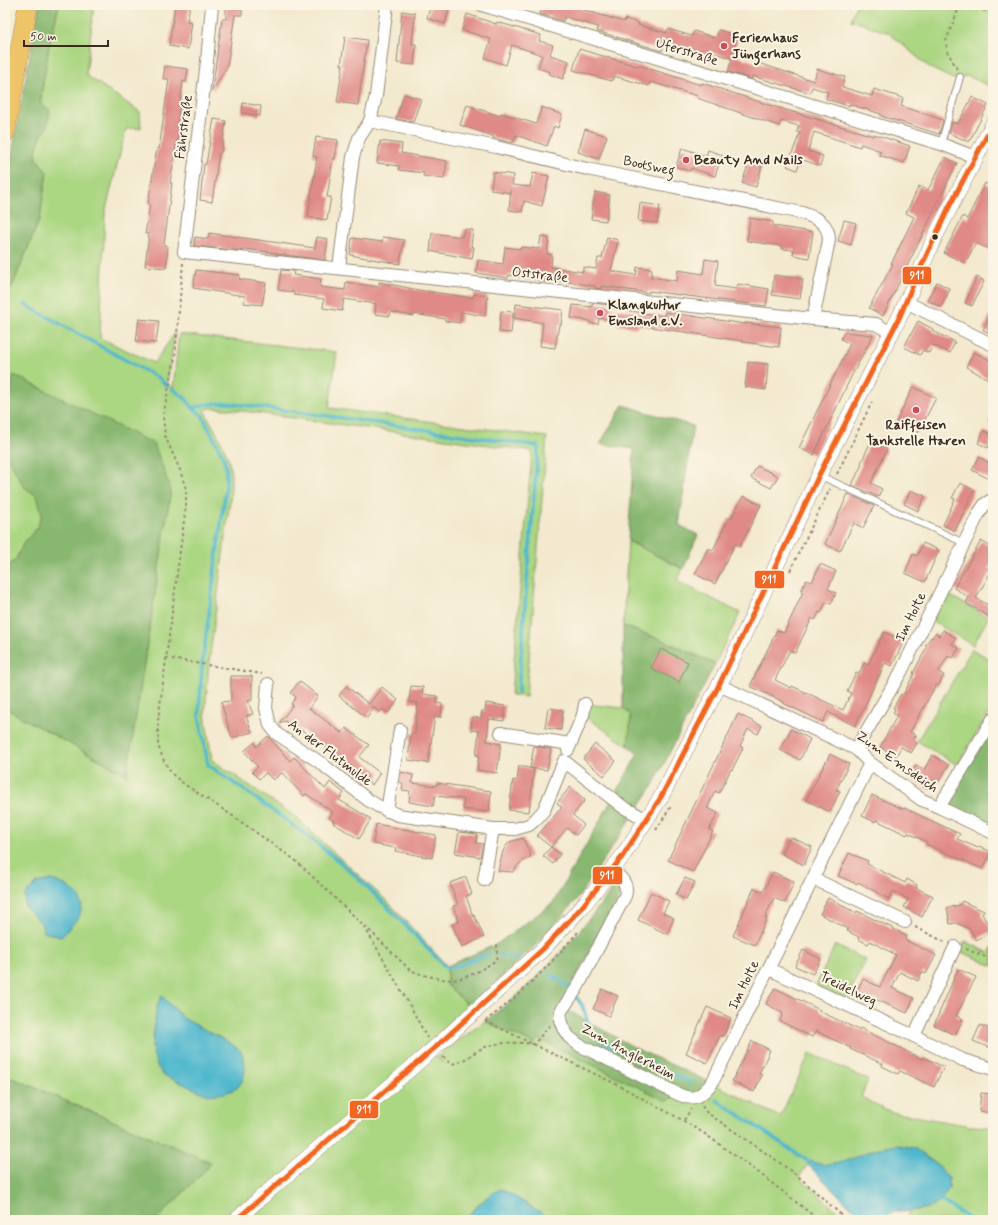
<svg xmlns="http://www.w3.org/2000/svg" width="998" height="1225" font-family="Mynerve,sans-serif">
	<rect width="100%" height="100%" fill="#fcf5e5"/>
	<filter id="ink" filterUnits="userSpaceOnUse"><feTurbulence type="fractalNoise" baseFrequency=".025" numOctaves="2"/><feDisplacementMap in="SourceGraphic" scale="8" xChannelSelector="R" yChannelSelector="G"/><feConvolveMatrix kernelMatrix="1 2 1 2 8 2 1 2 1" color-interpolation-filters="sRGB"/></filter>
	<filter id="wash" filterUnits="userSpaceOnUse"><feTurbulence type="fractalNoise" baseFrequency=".012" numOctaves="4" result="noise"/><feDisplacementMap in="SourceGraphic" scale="16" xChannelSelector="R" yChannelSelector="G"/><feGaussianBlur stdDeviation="0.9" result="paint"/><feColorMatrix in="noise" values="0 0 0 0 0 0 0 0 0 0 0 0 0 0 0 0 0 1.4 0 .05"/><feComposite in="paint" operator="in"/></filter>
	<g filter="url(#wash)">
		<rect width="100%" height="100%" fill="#f3e9cf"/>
		<g fill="#abd682" stroke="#738050" fill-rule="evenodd">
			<path d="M59,5H94L86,75L140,112L141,128L126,129L105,213L100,338L154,363L175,333L167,383L173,388L179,334L337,352L329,408L547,437L526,697L511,695L532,451L229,409L211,408L204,410C213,428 226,446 230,466C232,477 231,489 230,500L209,663L205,714L212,760L294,816L390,904L447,966V985L470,1007L424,1046L443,1063L438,1056L485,1021L534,1044L539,1039L678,1094L712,1083L780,1117L810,1053L868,1080L861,1097L891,1112L970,1126L993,1127V1220H904L910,1211L929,1208L949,1188L948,1179L939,1166L879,1148L843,1163L830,1165L817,1164L810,1161L799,1177L847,1220H553L501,1189L472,1211L466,1220H156L212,1163L5,1075V671L9,566L5,569V304L40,218L47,172C44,168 38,163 37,158C33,148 42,135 47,127L40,103L49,46ZM52,880L67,886L72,924L61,937L44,932L41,923L37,883ZM162,996L183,1018L152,1048L157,1005Z"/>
			<path d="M856,5H993V88L968,76L953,79L930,68L889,33L851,20Z"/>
			<path d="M628,541L683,569L677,581L740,613L715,664L665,641L623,626Z"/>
			<path d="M946,593L988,618L973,645L932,621Z"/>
			<path d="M972,649L993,661V707L957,765L917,741Z"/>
			<path d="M585,704L623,708L631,715L628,746L583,715Z"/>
			<path d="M965,941L989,953L993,946V966L960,951Z"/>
			<path d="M835,945L866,960L846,1000L816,986Z"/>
		</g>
		<g fill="#88b770" stroke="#627047">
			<path d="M39,5H59L49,46L40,103L50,110L47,127L41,136L36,151L37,159L47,172L40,218L5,304V191Z"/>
			<path d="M14,375L154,444L171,490L127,775L17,715L5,708V569L16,559L23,544L37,528L42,514L37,496L24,487L5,453V416Z"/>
			<path d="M623,405L693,426L679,525L698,535L683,569L628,541L634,449L600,444Z"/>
			<path d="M623,626L665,641L715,664L652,787L578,898L539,942L470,1007L447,985V966L497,944L553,903L638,754L628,746L631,715L623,708Z"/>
			<path d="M993,733V828L952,810L949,803V797L985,740Z"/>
			<path d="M621,878L626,885L560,1006L639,1050L712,1083L703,1093L678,1094L667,1101L539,1039L534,1044L485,1021C539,982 582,930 621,878Z"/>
			<path d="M5,1075L212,1163L156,1220H5Z"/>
		</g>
		<g fill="#4fb7cd" stroke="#457076">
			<path d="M52,880L67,886L79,896L82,906L79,917L61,937L44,932L41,923L25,907V895L37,883Z"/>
			<path d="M162,996L183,1018L230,1043L241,1051L244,1059L245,1070L243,1080L237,1088L225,1093L208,1095L163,1075L156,1064L152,1048L157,1005Z"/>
			<path d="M898,1145L914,1148L939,1166L948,1179L949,1188L941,1200L929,1208L910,1211H899L890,1214L883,1220H864L808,1165L810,1161C835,1172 855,1155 879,1148C885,1147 892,1146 898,1145Z"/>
			<path d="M501,1189L507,1192L553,1220H466C475,1207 487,1195 501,1189Z"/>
		</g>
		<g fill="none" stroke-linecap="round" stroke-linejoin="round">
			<g stroke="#4fb7cd" stroke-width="3.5">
				<path d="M24,304L160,379L167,386"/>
				<path d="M173,389L185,398L193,408L202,415L223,456L226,468V486L202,665L199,715L208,765C251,795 294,824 334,857C374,891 409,929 445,967L452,968L489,954"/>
				<path d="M193,408L208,404L227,403L328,416L538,446L518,692"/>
				<path d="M500,955L518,959"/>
				<path d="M551,975L568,986L582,1005L589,1026L597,1037L615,1048L690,1082"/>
				<path d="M717,1100L812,1164"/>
				<path d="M938,1198L970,1220"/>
			</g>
		</g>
		<g id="blocks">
			<g fill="#e08a87">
				<path d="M175,5H190L187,21L192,22L188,49L169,46Z"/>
				<path d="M226,5H242V15H235L227,67L212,91L222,19H226Z"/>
				<path d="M431,5H436L449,9L445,24L427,18Z"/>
				<path d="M542,5H568L624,22L625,19L639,23L638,25L667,33L668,29L692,36L694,31L716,38L719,30L738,36L732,58L710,52L708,57L664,43L662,51L597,31L598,27L565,17L563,21L540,14Z"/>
				<path d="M402,11L415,13L412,44H416L414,65L397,63Z"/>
				<path d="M467,14L496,24L497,22L541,35L539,41L553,45L550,55L569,61L563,79L549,74L550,72L538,68L542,55L512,45L506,65L485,58L491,39L462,30Z"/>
				<path d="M345,37L367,40L358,105L337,102L343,65H341Z"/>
				<path d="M579,49L637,66L638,65L701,85L702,83L763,103L873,136L874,134L910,146L904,163L879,155L881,151L861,144L860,147L814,132L808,151L823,156L820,166L801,159L797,170L787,166L800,133L797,132L799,126L781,121L779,126L697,98L698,96L650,82L649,86L614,76L612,81L573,70Z"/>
				<path d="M733,55L814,81L817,69L845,77L842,87L872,96L874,89L903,98L901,106L943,120L939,134L881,116V114L849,104V106L826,99L828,92L812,87L810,93L752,76V79L728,72Z"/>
				<path d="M165,66L188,69L186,82L183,81L178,118H181L170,183H172L164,245L168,246L166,268L145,266L149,234H145L150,204H148L157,148L159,149L169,79H163Z"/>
				<path d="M404,94L421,99L413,122L396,119Z"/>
				<path d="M972,97L988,105L969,142L949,133L952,122L958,124Z"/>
				<path d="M243,103L261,106L260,116L242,113Z"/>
				<path d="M467,105L500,116L501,113L536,124L542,107L562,115L558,128L554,126L547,146L516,135L513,143L493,138V136L460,125Z"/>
				<path d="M214,119L226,121L221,153H219L212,202L200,200L204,164H206Z"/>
				<path d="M585,129L607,136L599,159L578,152Z"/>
				<path d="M316,137L338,140L335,159H333L327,197H331L327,220L308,217L317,157L313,156Z"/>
				<path d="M380,141L402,144L401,153L447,161L444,179L423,176L424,173L399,170V166L377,163Z"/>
				<path d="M682,148L706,156L708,150L722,155L715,176L691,168L690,171L676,167Z"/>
				<path d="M945,157L957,163L883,316L869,308L893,264H891L914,217L906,213L919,186L928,190Z"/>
				<path d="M749,162L762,166L756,187L742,183Z"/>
				<path d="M493,172L514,175L512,185L530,187L533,173L549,176L542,206L524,201L522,212L509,210L511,190V193L491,190Z"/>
				<path d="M985,183L993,187V251L976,243L965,263L944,253L963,216L967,219Z"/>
				<path d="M595,192L610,195L606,221L591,219Z"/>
				<path d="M640,203L660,206L657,223L638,221Z"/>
				<path d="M750,218L773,222V226L813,232L809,258L793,255L794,250L782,249V246L747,241Z"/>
				<path d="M844,220L856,223L851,245L838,241Z"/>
				<path d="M464,229L473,230L471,246L474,247L472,259L430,251L432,233L462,237Z"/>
				<path d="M209,233L315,248L317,237L328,239L325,260L276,254V253L243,249V251L194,246L195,237L208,239Z"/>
				<path d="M541,236L549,238L547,254L552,255L551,267L583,272V267L596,269L598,258H602L607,237L618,240L611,271L636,275L637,267L652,269L651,277L677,281L678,270L703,274L705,259L718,261L715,286L736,289L738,284L769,289L766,306L649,291V293L601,286V289L595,288V286L549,279V282L509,275L508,278L476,273L478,260L503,264L505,247L521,249V247L539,249Z"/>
				<path d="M383,237L404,240L400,264L350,255L352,238L382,242Z"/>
				<path d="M196,270L240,275L239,279L266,283L262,305L244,303L245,296L193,288Z"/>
				<path d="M281,270L294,271L293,275L321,279L320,287L345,290L346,282L379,287V282L418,290L473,298L474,294L488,296L485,316L461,312L460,323L445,321V319L414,314V316L391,312L390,316L375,314L376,304L344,299L342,311L323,308L324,299L294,295V292L278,290Z"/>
				<path d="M774,275L803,279L800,299L772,295Z"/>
				<path d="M977,277L984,281L972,306L965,303Z"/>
				<path d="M937,282L950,289L941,307L927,300Z"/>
				<path d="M592,303L611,305L610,308L664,316L665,312L745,324V323L781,327L779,347L743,342V341L638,325L637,328L618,325V321L599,318L598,324L590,323V321L571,318L573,305L592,307Z"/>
				<path d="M516,304L563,310L561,325H559L555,348L540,346L543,323L514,318Z"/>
				<path d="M993,309V334L983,330Z"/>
				<path d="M501,311L513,312L511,333L499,332Z"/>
				<path d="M139,319L159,321L156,343L136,341Z"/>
				<path d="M918,321L933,329V331L955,342L950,353L933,345L929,353L923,350L920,355L904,347Z"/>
				<path d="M844,332L873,335L851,377L814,455L799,448L850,344L841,339Z"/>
				<path d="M974,352L993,362V375L990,380L966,367Z"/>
				<path d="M748,362L768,364L766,390L745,387Z"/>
				<path d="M913,387L936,398L918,433L896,422Z"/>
				<path d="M984,431L993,435L988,448L978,443Z"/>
				<path d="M871,441L887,449L871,483L882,489L878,497L852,485L862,464L861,463Z"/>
				<path d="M979,457L993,465V481L972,470Z"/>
				<path d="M757,466L778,476L771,488L751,478Z"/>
				<path d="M960,483L974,490L955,531L943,525L955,499L952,498Z"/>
				<path d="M911,490L925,496L918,511L904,504Z"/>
				<path d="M848,494L874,506L863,528L854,523L840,551L825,544Z"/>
				<path d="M743,496L761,505L740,546L735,544L715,584L695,574L708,548L713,550L729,518L731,519Z"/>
				<path d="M981,541L993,548V561L988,569L992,570L976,598L993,608V619L966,603L969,597L954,588Z"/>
				<path d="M923,543L939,550L925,582L905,573L913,554L917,556Z"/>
				<path d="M820,564L836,571L828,589L836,593L831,604L826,602L821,613L819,612L815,620L812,618L795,653L790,650L775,680L791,688L792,686L843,710L851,693L847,691L856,673L859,674L864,663L868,665L884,632L904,641L892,666L885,663L855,726L828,712L823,722L783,703L784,702L750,686L777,630L784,633L803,592L801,591L806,580L812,582Z"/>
				<path d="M943,630L956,638L952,644L959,648L953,658L948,656L939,671L940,673L944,675L938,686L936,685L910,732L916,735L913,740L917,743L911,753L901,747L896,756L880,747L897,716L893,713L895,709L893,708L901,694L903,695L914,674L913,673L927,647L925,646L931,637L932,638L935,633L939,636Z"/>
				<path d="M661,649L688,662L679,682L651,668Z"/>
				<path d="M231,676H252V700L248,701L253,714L246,716L252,732L232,738L221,702L231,701Z"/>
				<path d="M299,681L318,696L309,708L342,733L346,728L369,745L359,757L380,773L372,785L356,773L358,771L296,726L294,728L285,721L279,723L293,705L291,704L296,697L291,693Z"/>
				<path d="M346,686L369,704L382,687L398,700L388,713L383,709L380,712L371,706L374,708L367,718L339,696Z"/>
				<path d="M411,686L423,687L422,694L437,696V703L442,704L441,717L435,716L428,763L408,760L411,733L415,734L418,703L409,702Z"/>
				<path d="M486,703L505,706L504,721L489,719L487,741L501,744L497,773L477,770L479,755H476L479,731L471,730L472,717L481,718L482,711H485Z"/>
				<path d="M548,708L563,710L561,730L545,728Z"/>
				<path d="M738,714L762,726L758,734L748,729L740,746L743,748L732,770L731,769L719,793L715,791L707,808L718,813L709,830L713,831L693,872L668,860Z"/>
				<path d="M791,729L810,739L800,760L780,750Z"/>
				<path d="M268,736L290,761L294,757L325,789L330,782L339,789L344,793L339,800L371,819L359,839L333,823L334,821L329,818L333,812L306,794L304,796L282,773L273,780L266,773L259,779L252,772L258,767L244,751L255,742L256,747Z"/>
				<path d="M595,744L616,761L604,776L583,759Z"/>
				<path d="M534,746L551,749L547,770L530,768Z"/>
				<path d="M830,754L849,764L836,790L840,791L830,812L806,800Z"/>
				<path d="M932,755L949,765L938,783L933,780L928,789L908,777L916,765L924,770Z"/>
				<path d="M519,766L534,769L529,812L509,810L513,780L517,781Z"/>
				<path d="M401,772L413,775L412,783L436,786L437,783L491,791L489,812L463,809L464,799L435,796L433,806L409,802L410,791L402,790L403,783L399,782Z"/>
				<path d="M570,787L585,800L573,815L584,825L576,835L567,828L551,847L537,836L562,807L557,803Z"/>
				<path d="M872,795L903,809L904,808L960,834L957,839L978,848L979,846L991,852L983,869L926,844L927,842L908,833L907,835L876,820L875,822L862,816Z"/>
				<path d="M376,824L436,835L432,858L395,851L396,848L373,844Z"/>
				<path d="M459,832L477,834L476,843L483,844L480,857L455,853Z"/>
				<path d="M790,837L812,847L804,865L782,854Z"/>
				<path d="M523,838L531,856L519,864L513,872L498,871L503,851L509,842Z"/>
				<path d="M551,847L560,854L553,864L543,856Z"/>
				<path d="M849,853L868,861L867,864L905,883L907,879L917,885L916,888L933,896L922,917L904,907L908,899L893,891L889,899L858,882L857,884L838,876Z"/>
				<path d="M773,872L794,882L785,903L774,898L765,917L767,918L755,945L733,936L754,888L763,892Z"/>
				<path d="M466,877L472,894L466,896L473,916L474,915L484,937L462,947L452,924L459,922L453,906L458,905L450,883Z"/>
				<path d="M685,878L695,882L686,900L676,895Z"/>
				<path d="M651,892L669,901L663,913L674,918L667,934L638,920Z"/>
				<path d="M828,898L856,913L857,911L890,927L907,936L905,940L936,955L926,974L922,972L918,981L900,972L892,988L914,998L907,1013L875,999L873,1003L855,995L863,979L880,987L896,955L870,941L868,944L858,939L859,937L847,931L848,929L820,914Z"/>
				<path d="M962,901L984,911L982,914L992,931L976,940L970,929L956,923L950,924L947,908L960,905Z"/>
				<path d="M803,950L821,959L813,974L795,966Z"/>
				<path d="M958,969L976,977L956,1016L963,1019L955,1035L934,1025Z"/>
				<path d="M775,988L820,1010L819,1011L859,1030L860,1028L922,1059L923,1057L944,1067L934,1087L900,1071L898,1074L882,1066L883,1064L850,1049L851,1048L816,1031L812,1037L780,1021L783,1013L766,1004Z"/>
				<path d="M602,989L618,996L609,1016L593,1009Z"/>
				<path d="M707,1007L731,1018L723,1037L720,1035L707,1063L686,1053Z"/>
				<path d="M980,1025L993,1030V1049L973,1041Z"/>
				<path d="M752,1041L770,1050L759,1074L762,1075L754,1092L732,1081Z"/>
				<path d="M981,1093L993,1094V1109H990V1113L979,1111Z"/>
			</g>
		</g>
	</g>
	<g filter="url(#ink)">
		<use href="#blocks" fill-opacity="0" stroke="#978a76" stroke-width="1"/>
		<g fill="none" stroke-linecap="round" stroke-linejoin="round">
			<g stroke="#978a76" stroke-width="8">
				<g id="service">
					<path d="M941,144L960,77"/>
					<path d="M992,420L993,418"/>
					<path d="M819,475L964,543"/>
				</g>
			</g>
			<g stroke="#978a76" stroke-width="14">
				<g id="minor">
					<path d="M212,5L207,61L184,252L813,319L876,324L891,333"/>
					<path d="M482,5L941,144L975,157"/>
					<path d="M370,121L496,147L587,169L802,213C817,218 829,223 829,240L813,319"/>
					<path d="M339,268L353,157L359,138L370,121L376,96L387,5"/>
					<path d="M906,302L993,345"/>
					<path d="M268,684L266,708L270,725L277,734L318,761L368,800L378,806L398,815L493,829H515L529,825L537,818L544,810L564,761L623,807L647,820"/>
					<path d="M719,685L856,749L870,763L922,800L939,807L993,833"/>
					<path d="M501,733L570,744"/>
					<path d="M856,749L901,672L979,513L985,504L993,499"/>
					<path d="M568,750L583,715L585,704"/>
					<path d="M939,807L993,719"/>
					<path d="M387,811L400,730"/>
					<path d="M611,870C621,877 629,884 625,896L577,988L561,1011L560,1020L563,1028L569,1037L579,1045L678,1094C695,1102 701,1096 712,1083L870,763"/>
					<path d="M814,879L905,922"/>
					<path d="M484,880L493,829"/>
					<path d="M769,969L914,1036L963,1060L993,1069"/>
					<path d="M914,1036L955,947"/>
				</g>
			</g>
			<g stroke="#978a76" stroke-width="16">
				<g id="tertiary">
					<path d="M439,1044L543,949L581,908L622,857L661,797L729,666L819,475L900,316L935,237L993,124"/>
					<path d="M236,1220L257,1201"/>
				</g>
			</g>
			<g stroke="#978a76" stroke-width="20">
				<path id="primary" d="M5,133L28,5"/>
			</g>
			<g stroke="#978a76" stroke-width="2" stroke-dasharray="3 3" stroke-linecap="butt">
				<path d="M972,5L993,15"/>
				<path d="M957,69L947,51L946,41L960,5"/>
				<path d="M183,263L175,357L163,416L165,436L180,470L186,489V505L158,721V745L163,759L172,774L184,784L230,814L295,860L359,921L367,931L413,1011L427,1038"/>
				<path d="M837,474L872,402"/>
				<path d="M790,571L830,489"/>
				<path d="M166,658L262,674"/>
				<path d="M656,830L672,805"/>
				<path d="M365,926L410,970C422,975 446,982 458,979C465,977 473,974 479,971C485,967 491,964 497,959V944"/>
				<path d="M915,927L945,942"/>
				<path d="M966,949L993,960"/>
				<path d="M485,1021C520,997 550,964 578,932"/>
				<path d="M485,1021L618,1085L684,1121L705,1134L759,1173L819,1220"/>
				<path d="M443,1057L451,1064C462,1063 469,1056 479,1050C495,1041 516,1042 534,1044L550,1025"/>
				<path d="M702,1106L706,1112L776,1160L799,1177L847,1220"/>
				<path d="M684,1120L691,1109"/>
			</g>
			<use href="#service" stroke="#fff" stroke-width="6"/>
			<use href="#minor" stroke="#fff" stroke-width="12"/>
			<use href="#tertiary" stroke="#fff" stroke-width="15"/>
			<use href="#primary" stroke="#eec469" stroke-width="19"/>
			<g stroke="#978a76" stroke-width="16" stroke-linecap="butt">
				<path id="tertiary-bridge" d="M257,1201L439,1044"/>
			</g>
			<use href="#tertiary-bridge" stroke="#fff" stroke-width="15"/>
			<g stroke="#fcf5e5" stroke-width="8">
				<path id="bus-1" d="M236,1220L439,1044L543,949L581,908L622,857L661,797L719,685L819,475L900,316L914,282L949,207L993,124"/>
			</g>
			<use href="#bus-1" stroke="#f26522" stroke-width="5"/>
		</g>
	</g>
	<g fill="#d1495b" stroke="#fcf5e5" stroke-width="1.5">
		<circle cx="724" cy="46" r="4"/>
		<circle cx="686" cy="160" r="4"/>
		<circle cx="600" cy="313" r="4"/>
		<circle cx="916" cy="410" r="4"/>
	</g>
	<circle fill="#3b2a1e" stroke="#fcf5e5" stroke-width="1.5" cx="935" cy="237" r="3.5"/>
	<g text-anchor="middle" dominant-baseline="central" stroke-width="4" stroke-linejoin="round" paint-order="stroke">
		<g font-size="14" font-weight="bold" fill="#3b2a1e" stroke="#fcf5e5" text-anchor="start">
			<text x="732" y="38">Ferienhaus<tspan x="732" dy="16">Jüngerhans</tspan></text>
			<text x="694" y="160">Beauty And Nails</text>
			<text x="608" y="305">Klangkultur<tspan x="608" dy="16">Emsland e.V.</tspan></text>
			<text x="916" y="425" text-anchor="middle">Raiffeisen<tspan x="916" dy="16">Tankstelle Haren</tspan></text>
		</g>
		<g font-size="14" fill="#3b2a1e" stroke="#fcf5e5">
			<text transform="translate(687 52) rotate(17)">Uferstraße</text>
			<text transform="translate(184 127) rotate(-83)">Fährstraße</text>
			<text transform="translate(649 166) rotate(12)">Bootsweg</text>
			<text transform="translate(540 275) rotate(6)">Oststraße</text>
			<text transform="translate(911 617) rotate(-64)">Im Holte</text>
			<text transform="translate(330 753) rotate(37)">An der Flutmulde</text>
			<text transform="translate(897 762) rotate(35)">Zum Emsdeich</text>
			<text transform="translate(744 985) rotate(-64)">Im Holte</text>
			<text transform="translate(848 989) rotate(25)">Treidelweg</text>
			<text transform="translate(628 1052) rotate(28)">Zum Anglerheim</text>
		</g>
	</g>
	<g stroke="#fcf5e5" stroke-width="1.5">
		<rect x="902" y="266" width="30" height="19" rx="4" fill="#f26522"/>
		<rect x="754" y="570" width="31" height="19" rx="4" fill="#f26522"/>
		<rect x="592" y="866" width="31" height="19" rx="4" fill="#f26522"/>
		<rect x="349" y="1100" width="30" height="19" rx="4" fill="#f26522"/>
	</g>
	<g font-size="11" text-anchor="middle" font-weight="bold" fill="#fff">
		<text x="917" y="279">911</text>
		<text x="769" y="583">911</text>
		<text x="607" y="879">911</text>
		<text x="364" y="1113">911</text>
	</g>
	<rect width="998" height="1225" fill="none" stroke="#fcf5e5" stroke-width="20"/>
	<path d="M24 40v6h84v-6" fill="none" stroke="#3b2a1e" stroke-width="2"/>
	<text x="30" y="40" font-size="12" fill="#3b2a1e" stroke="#fcf5e5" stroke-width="3" paint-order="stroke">50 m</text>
</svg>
